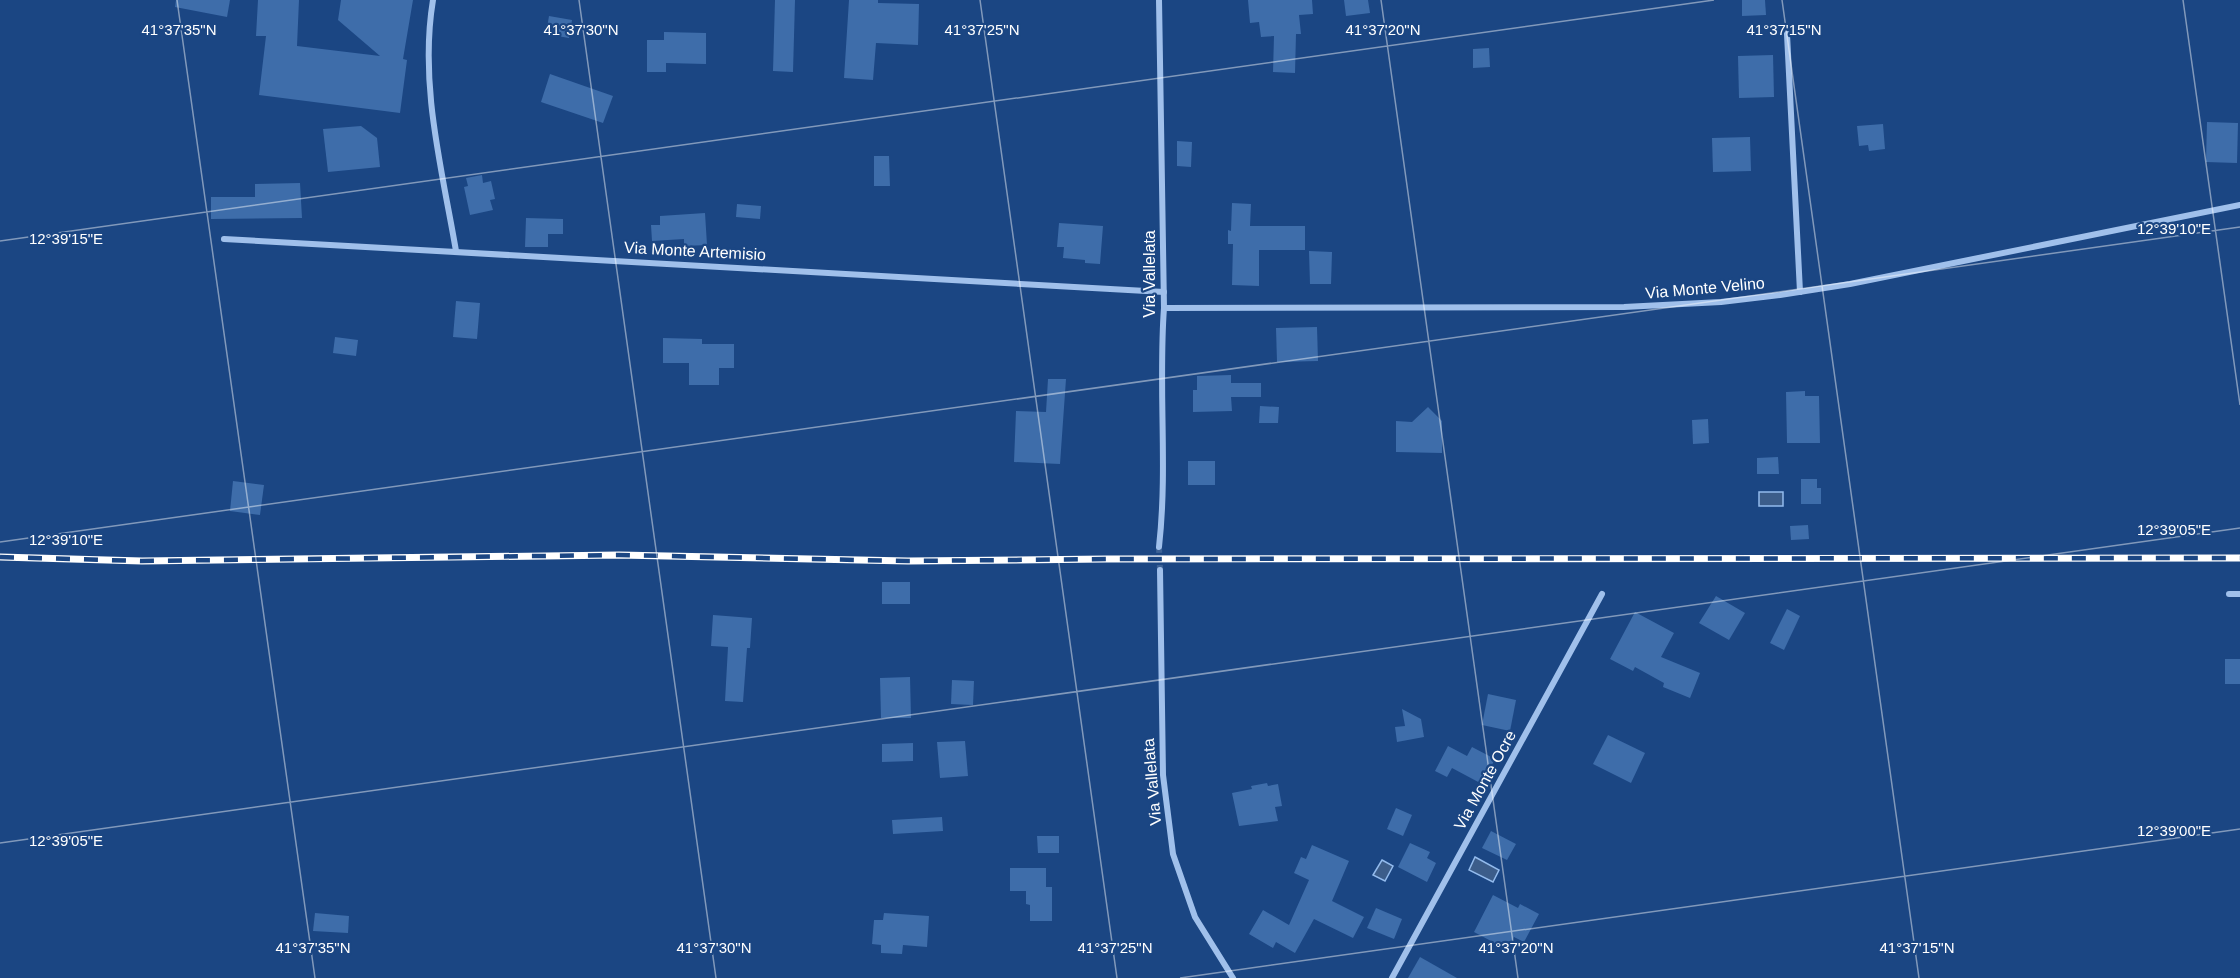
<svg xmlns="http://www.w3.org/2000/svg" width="2240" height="978" font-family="Arial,sans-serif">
	<rect width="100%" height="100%" fill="#1b4683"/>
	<g fill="#3c5d8a" stroke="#93bbed" stroke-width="1.5">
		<rect x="1759" y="492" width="24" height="14"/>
		<path d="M1475,857L1499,870L1493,882L1469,870Z"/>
		<path d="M1382,860L1393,866L1385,881L1373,875Z"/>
	</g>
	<g fill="#3e6daa">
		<path d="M176,0H230L227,17L175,7Z"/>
		<path d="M258,0H299L297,46L380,56L338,20L341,0H413L403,59L407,60L400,113L259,95L266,36H256Z"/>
		<path d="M775,0H795L793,72L773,71Z"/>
		<path d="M849,0H878V3L919,4L918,45L876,43L873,80L844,78Z"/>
		<path d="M1248,0H1312L1313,14L1299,15L1301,34H1296L1295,73L1273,72L1274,36L1261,37L1259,22L1250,23Z"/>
		<path d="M1344,0H1368L1370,13L1346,16Z"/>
		<path d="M1742,0H1765L1766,15L1742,16Z"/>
		<path d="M549,16L572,20L569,38L546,34Z"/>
		<path d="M664,32L706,33V64L666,63V72H647V40H664Z"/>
		<path d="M1489,48L1490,67L1473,68V49Z"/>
		<path d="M1773,55L1774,97L1739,98L1738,56Z"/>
		<path d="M550,74L613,96L603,123L541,102Z"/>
		<path d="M2207,122L2238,123L2237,163L2206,162Z"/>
		<path d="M1883,124L1885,149L1869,151L1868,145L1859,146L1857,126Z"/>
		<path d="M361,126L377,138L380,167L328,172L323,129Z"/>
		<path d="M1750,137L1751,171L1713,172L1712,138Z"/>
		<path d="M1177,141L1192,142L1191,167L1177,166Z"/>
		<path d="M874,156H889L890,186H874Z"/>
		<path d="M482,175L483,183L491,181L495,199L490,200L493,210L470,215L464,187L468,186L466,178Z"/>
		<path d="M300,183L302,218L211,219V197H255V184Z"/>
		<path d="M1232,203L1251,204L1250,226H1305V250H1259V286L1232,285L1233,244H1228V230L1231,231Z"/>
		<path d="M737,204L761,206L760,219L736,217Z"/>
		<path d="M705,213L707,245L684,246V239L652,241L651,225H660V216Z"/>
		<path d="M526,218L563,219V234H548V247H525Z"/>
		<path d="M1059,223L1103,226L1100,264L1085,263V260L1063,258L1064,247H1057Z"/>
		<path d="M1309,251L1332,252L1331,284H1310Z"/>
		<path d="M456,301L480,303L477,339L453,337Z"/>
		<path d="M1317,327L1318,361L1277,362L1276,328Z"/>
		<path d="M335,337L358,340L356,356L333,353Z"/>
		<path d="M663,338L702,339V344H734V368H719V385H689V363H663Z"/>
		<path d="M1231,375V383H1261V397H1231L1232,411L1193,412V390H1197V376Z"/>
		<path d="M1048,379H1066L1060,464L1014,462L1016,411L1046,412Z"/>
		<path d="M1805,391V396H1819L1820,443H1787L1786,392Z"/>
		<path d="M1260,406L1279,407L1278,423H1259Z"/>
		<path d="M1428,407L1442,421V453L1396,452V421L1412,422Z"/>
		<path d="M1708,419L1709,443L1693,444L1692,420Z"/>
		<path d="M1778,457L1779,474H1757V458Z"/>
		<rect x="1188" y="461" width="27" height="24"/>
		<path d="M1801,479H1817V488H1821V504H1801Z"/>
		<path d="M233,481L264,485L260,515L230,511Z"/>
		<path d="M1808,525L1809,539L1791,540L1790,526Z"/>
		<rect x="882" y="582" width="28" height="22"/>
		<path d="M1716,596L1745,613L1729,640L1699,623Z"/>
		<path d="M1787,609L1800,616L1784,650L1770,643Z"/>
		<path d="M1635,612L1674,633L1661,657L1700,673L1690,698L1663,687L1664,683L1635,667L1633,671L1610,659Z"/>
		<path d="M713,615L752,618L750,648H747L743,702L725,701L728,647L711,646Z"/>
		<rect x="2225" y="659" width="15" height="25"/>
		<path d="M910,677L911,718H881L880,678Z"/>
		<path d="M952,680L974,681L973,705L951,704Z"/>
		<path d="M1488,694L1516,700L1510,731L1482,725Z"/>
		<path d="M1402,709L1421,719L1424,737L1397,742L1395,727L1405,726Z"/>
		<path d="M1608,735L1645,753L1631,783L1593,764Z"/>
		<path d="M965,741L968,776L940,778L937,742Z"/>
		<path d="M913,743V761L882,762V744Z"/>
		<path d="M1448,746L1467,756L1472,747L1495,759L1482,784L1452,768L1447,777L1435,771Z"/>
		<path d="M1267,783L1268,786L1278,784L1282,806L1275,807L1278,821L1239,826L1232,793L1252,789L1251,786Z"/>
		<path d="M1396,808L1412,815L1403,836L1387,829Z"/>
		<path d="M942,817L943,831L893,834L892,820Z"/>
		<path d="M1491,831L1516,844L1507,860L1482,848Z"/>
		<path d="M1037,836H1059V853H1038Z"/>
		<path d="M1410,843L1430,852L1427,858L1436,863L1427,882L1398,867Z"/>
		<path d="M1312,845L1349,861L1332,901L1364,917L1353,938L1314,919L1295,953L1276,942L1273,948L1249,934L1263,910L1289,925L1309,880L1294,873L1301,857L1306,859Z"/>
		<path d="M1010,868H1046V887H1052V921H1030V905L1026,904V891H1010Z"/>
		<path d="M1493,895L1518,908L1520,904L1539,914L1524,942L1514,937L1508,950L1474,932Z"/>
		<path d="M1376,908L1402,919L1394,939L1367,928Z"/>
		<path d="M315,913L349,916L348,933L313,931Z"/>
		<path d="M884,913L929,916L927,947L903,945L902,954L881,953V945L872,944L874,920H883Z"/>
		<path d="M1420,957L1457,978H1408Z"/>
	</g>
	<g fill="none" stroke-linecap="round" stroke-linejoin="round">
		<path stroke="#3d6296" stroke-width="6" stroke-dasharray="6 3" stroke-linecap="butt" d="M1159,547L1160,570"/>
		<g stroke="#a0c0eb" stroke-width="6">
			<path d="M433,0C419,84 442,169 456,251"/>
			<path d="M1787,34L1800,292"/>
			<path d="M224,239L1164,292"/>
			<path d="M1164,308L1624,307L1721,302L1780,295L1850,284L2240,205"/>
			<path d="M1159,547C1168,467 1158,388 1164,308L1159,0"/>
			<path d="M1160,570L1163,775L1173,854L1195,917L1233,978"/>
			<path d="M2229,594H2240"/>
			<path d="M1392,978L1602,594"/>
		</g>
		<g stroke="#fff" stroke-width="7">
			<path id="rail" d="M0,557L142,561L619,555L908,561L1106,559L2240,558"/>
		</g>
		<use href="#rail" stroke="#1b4683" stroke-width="4.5" stroke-dasharray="14" stroke-linecap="butt"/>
	</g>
	<path fill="none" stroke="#fff" stroke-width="1.5" stroke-opacity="0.45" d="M177,0L315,978M579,0L716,978M980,0L1117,978M1381,0L1518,978M1782,0L1919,978M2183,0L2240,405M0,241L1714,0M0,542L2240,227M0,843L2240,528M1180,978L2240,829"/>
	<g text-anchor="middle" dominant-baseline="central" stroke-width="4.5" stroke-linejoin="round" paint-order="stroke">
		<g font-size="16" fill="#fff" stroke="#1b4683">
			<text transform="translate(695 251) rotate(3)">Via Monte Artemisio</text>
			<text transform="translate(1149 274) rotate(-90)">Via Vallelata</text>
			<text transform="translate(1705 288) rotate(-5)">Via Monte Velino</text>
			<text transform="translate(1485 780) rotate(-61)">Via Monte Ocre</text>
			<text transform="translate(1152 782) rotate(-95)">Via Vallelata</text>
		</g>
	</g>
	<g font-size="15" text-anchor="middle" fill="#fff" stroke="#1b4683" stroke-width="4.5" stroke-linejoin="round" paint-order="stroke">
		<text x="179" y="35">41°37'35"N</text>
		<text x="581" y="35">41°37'30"N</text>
		<text x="982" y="35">41°37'25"N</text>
		<text x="1383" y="35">41°37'20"N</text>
		<text x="1784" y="35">41°37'15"N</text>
		<text x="2174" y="234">12°39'10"E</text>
		<text x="66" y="244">12°39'15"E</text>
		<text x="2174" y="535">12°39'05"E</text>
		<text x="66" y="545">12°39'10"E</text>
		<text x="2174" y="836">12°39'00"E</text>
		<text x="66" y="846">12°39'05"E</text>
		<text x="313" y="953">41°37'35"N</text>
		<text x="714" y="953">41°37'30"N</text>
		<text x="1115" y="953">41°37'25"N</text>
		<text x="1516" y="953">41°37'20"N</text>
		<text x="1917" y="953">41°37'15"N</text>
	</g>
</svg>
